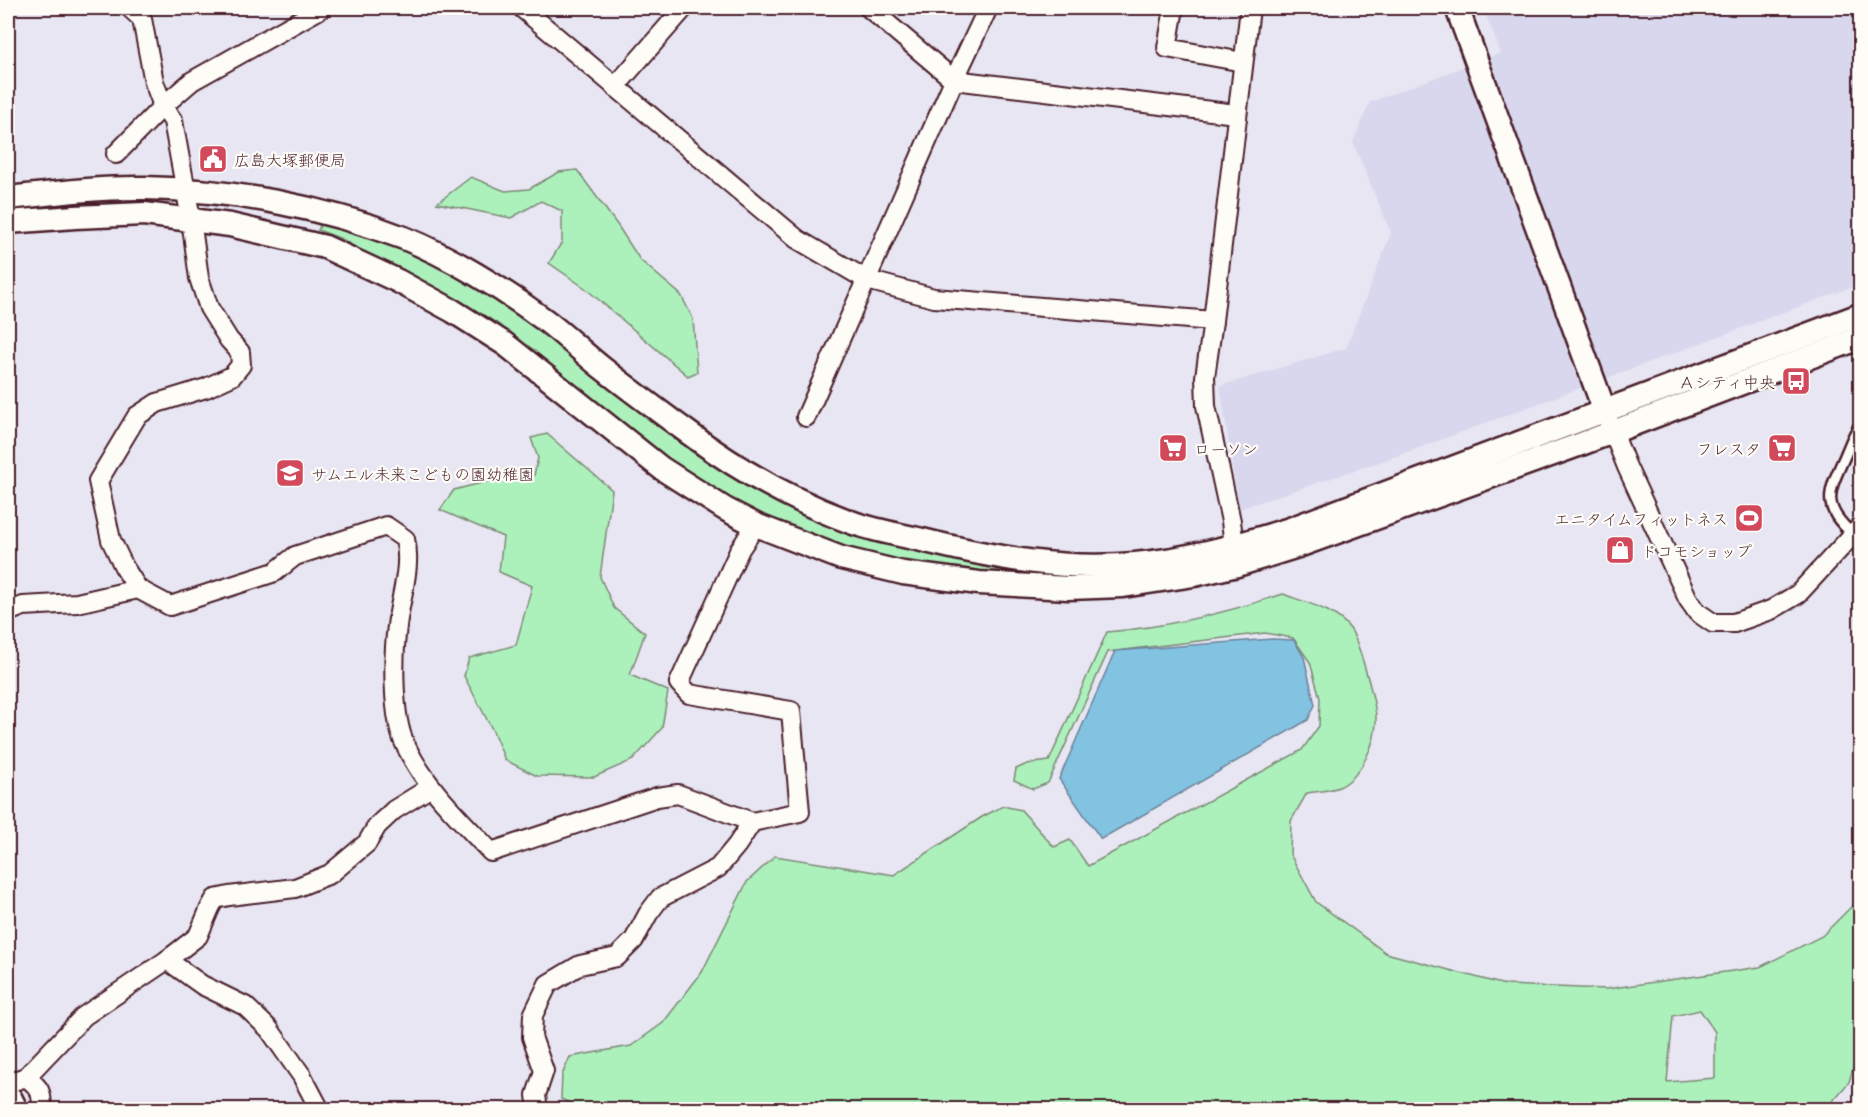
<svg xmlns="http://www.w3.org/2000/svg" width="1868" height="1117" font-family="Mali,'Klee One',sans-serif">
	<rect width="100%" height="100%" fill="#e7e6f2"/>
	<filter id="ink" filterUnits="userSpaceOnUse"><feTurbulence type="fractalNoise" baseFrequency=".0167" numOctaves="2"/><feDisplacementMap in="SourceGraphic" scale="12" xChannelSelector="R" yChannelSelector="G"/><feConvolveMatrix kernelMatrix="1 2 1 2 8 2 1 2 1" color-interpolation-filters="sRGB"/></filter>
	<g filter="url(#ink)">
		<path fill="#d8d7ee" d="M1483,8H1860V284L1397,456L1239,509L1220,386L1346,348L1391,233L1353,142L1370,102L1501,53Z"/>
		<g fill="#acf1bc" stroke="#7b8874" stroke-width="1.5" fill-rule="evenodd">
			<path d="M577,170L618,226L640,260L681,295L693,319L697,372L688,376L585,288L549,263L562,242V211L541,201L511,218L437,203L471,177L505,191L529,189L559,172Z"/>
			<path d="M322,222L397,245L465,279L541,330L692,452L747,485L796,508L1095,575L1038,581L896,562L837,548L711,494L378,261L342,239L318,230Z"/>
			<path d="M547,434L612,490L600,577L614,608L645,633L630,675L668,691L662,728L633,760L594,777L537,776L505,760L493,731L464,676L469,658L516,645L532,586L499,572L503,537L440,510L454,490L489,481L534,475L538,458L531,438Z"/>
			<path d="M1283,594C1304,602 1338,610 1351,630C1359,643 1376,703 1376,718C1377,741 1361,778 1339,787C1330,791 1317,791 1307,793L1291,821L1290,854L1316,902L1386,953L1505,985L1606,989L1760,967L1822,936L1860,898V1044L1849,1082L1826,1109L584,1110L561,1099L562,1075L570,1057L631,1046L663,1023L702,972L747,882L775,856L894,875L982,817L1003,806L1021,810L1054,847L1070,840L1088,866L1302,750L1319,726L1320,698L1310,662L1293,638L1265,633L1108,652L1048,783L1033,789L1014,780L1016,769L1027,764L1049,761L1107,632C1168,627 1226,613 1283,594ZM1700,1010L1715,1032V1078L1667,1082L1673,1016Z"/>
		</g>
		<path fill="#82c3e2" stroke="#6c8199" stroke-width="1.5" d="M1272,639L1294,640L1304,657L1315,705L1308,720L1101,839L1059,779L1115,651Z"/>
		<g fill="none" stroke-linecap="round" stroke-linejoin="round">
			<g stroke="#4a1f2b" stroke-width="14">
				<path id="service" d="M1854,535C1821,507 1828,493 1844,458C1849,447 1853,434 1860,425"/>
			</g>
			<g stroke="#4a1f2b" stroke-width="22">
				<g id="minor">
					<path d="M130,8L142,19L154,82L163,106L173,121L191,219L199,278L209,308L229,340L240,352L241,365L232,376L206,388L157,403L137,416L98,481L111,540L124,567L138,589L170,606L275,572L295,556L386,526L405,539C412,567 400,598 397,626C393,656 392,717 405,744C424,786 460,819 491,852L657,797L678,794L752,822"/>
					<path d="M522,8L797,239L867,280L934,298L1213,321"/>
					<path d="M869,8L954,80L1236,114"/>
					<path d="M1174,8L1167,48L1243,62"/>
					<path d="M615,87L684,8"/>
					<path d="M116,154L163,106L192,81L322,8"/>
					<path d="M806,417L954,80L988,8"/>
					<path d="M1608,420L1627,467L1688,599L1697,612L1713,623H1734L1771,610L1798,594L1860,527"/>
					<path d="M1234,546L1231,521L1206,406L1205,377L1213,321L1250,8"/>
					<path d="M8,612L23,606L77,603L138,589"/>
					<path d="M167,960L202,985L245,1006L269,1029L302,1076L320,1110"/>
					<path d="M26,1077L84,1016L167,960L198,936L210,908L215,899L229,896L295,888L330,874L367,843L377,826L394,810L431,787"/>
					<path d="M8,1083L26,1077C40,1088 42,1091 42,1110"/>
					<path d="M538,1110L536,1095L544,1071L532,1037L533,1015L548,984L580,965L617,957L634,940L648,914L660,898L718,868L737,845L752,822L800,812L791,711L689,694L679,683L740,549L756,525"/>
				</g>
			</g>
			<g stroke="#4a1f2b" stroke-width="27">
				<g id="tertiary">
					<path d="M1457,8L1605,412"/>
					<path d="M8,198C53,193 100,187 146,188C233,190 323,207 404,238C449,256 503,289 542,318C563,333 581,351 601,367C630,390 660,412 690,434C737,469 792,500 848,521C871,530 897,534 922,540C991,557 1063,571 1135,564C1188,559 1239,545 1290,529L1860,315"/>
					<path d="M8,222L75,217L144,214L230,225L325,247L398,281L453,311L505,344L661,468L725,509L756,525L841,558L903,573L979,583L1068,588L1123,586L1194,575L1237,565L1301,545L1581,444L1860,338"/>
				</g>
			</g>
			<g stroke="#4a1f2b" stroke-width="33">
				<path id="primary" d="M8,1100L13,1110"/>
			</g>
			<use href="#service" stroke="#fdfcf7" stroke-width="9"/>
			<use href="#minor" stroke="#fdfcf7" stroke-width="18"/>
			<use href="#tertiary" stroke="#fdfcf7" stroke-width="22"/>
			<use href="#primary" stroke="#fdfcf7" stroke-width="28"/>
		</g>
	</g>
	<defs>
		<g id="civic-square" transform="scale(1.5)"><rect x="-9" y="-9" width="18" height="18" rx="4" fill="#d1495b" stroke="#fdfcf7"/><path d="M-.6-6.5H3V-4.5H.6V-3L4-1V1h2V6H-6V1h2V-1L-.6-3ZM-1.2 2.5V6h2.4V2.5Z" fill="#fff"/></g>
		<g id="bus-square" transform="scale(1.5)"><rect x="-9" y="-9" width="18" height="18" rx="4" fill="#d1495b" stroke="#fdfcf7"/><path d="M-5-6H5V4H4V6H2V4H-2V6H-4V4H-5ZM-3.5-4V0h7V-4ZM-3.5 1.2v1.5H-2V1.2ZM2 1.2v1.5H3.5V1.2Z" fill="#fff"/></g>
		<g id="supermarket-square" transform="scale(1.5)"><rect x="-9" y="-9" width="18" height="18" rx="4" fill="#d1495b" stroke="#fdfcf7"/><path d="M-6-5.5h2.5l.6 2H6L4.5 2H-2.5L-4.4-4H-6ZM-1.5 3.2a1.3 1.3 0 1 0 .1 0ZM3 3.2a1.3 1.3 0 1 0 .1 0Z" fill="#fff"/></g>
		<g id="school-square" transform="scale(1.5)"><rect x="-9" y="-9" width="18" height="18" rx="4" fill="#d1495b" stroke="#fdfcf7"/><path d="M0-5L7-2L0 1L-7-2ZM-4 1L0 2.5L4 1V4Q0 6-4 4Z" fill="#fff"/></g>
		<g id="stadium-square" transform="scale(1.5)"><rect x="-9" y="-9" width="18" height="18" rx="4" fill="#d1495b" stroke="#fdfcf7"/><path d="M0-5a6.5 5 0 1 0 0 10a6.5 5 0 1 0 0-10ZM-3.5-1.8h7v3.6h-7Z" fill="#fff"/></g>
		<g id="shop-square" transform="scale(1.5)"><rect x="-9" y="-9" width="18" height="18" rx="4" fill="#d1495b" stroke="#fdfcf7"/><path d="M-5-2.5h2.3a2.7 3.5 0 0 1 5.4 0H5L5.5 6h-11ZM-1.5-2.5h3a1.5 2.3 0 0 0-3 0Z" fill="#fff"/></g>
	</defs>
	<g fill-rule="evenodd">
		<use href="#civic-square" x="213" y="159"/>
		<use href="#bus-square" x="1796" y="381"/>
		<use href="#supermarket-square" x="1173" y="448"/>
		<use href="#supermarket-square" x="1782" y="448"/>
		<use href="#school-square" x="290" y="473"/>
		<use href="#stadium-square" x="1749" y="518"/>
		<use href="#shop-square" x="1620" y="550"/>
	</g>
	<g text-anchor="middle" dominant-baseline="central" stroke-width="4.5" stroke-linejoin="round" paint-order="stroke">
		<g font-size="16" fill="#4a1f2b" stroke="#fdfcf7" text-anchor="start">
			<text x="234" y="159">広島大塚郵便局</text>
			<text x="1775" y="381" text-anchor="end">Ａシティ中央</text>
			<text x="1194" y="448">ローソン</text>
			<text x="1761" y="448" text-anchor="end">フレスタ</text>
			<text x="311" y="473">サムエル未来こどもの園幼稚園</text>
			<text x="1728" y="518" text-anchor="end">エニタイムフィットネス</text>
			<text x="1641" y="550">ドコモショップ</text>
		</g>
	</g>
	<rect width="1868" height="1117" fill="none" stroke="#fdfcf7" stroke-width="30"/>
	<rect x="15" y="15" width="1838" height="1087" fill="none" stroke="#4a1f2b" stroke-width="2" filter="url(#ink)"/>
</svg>
